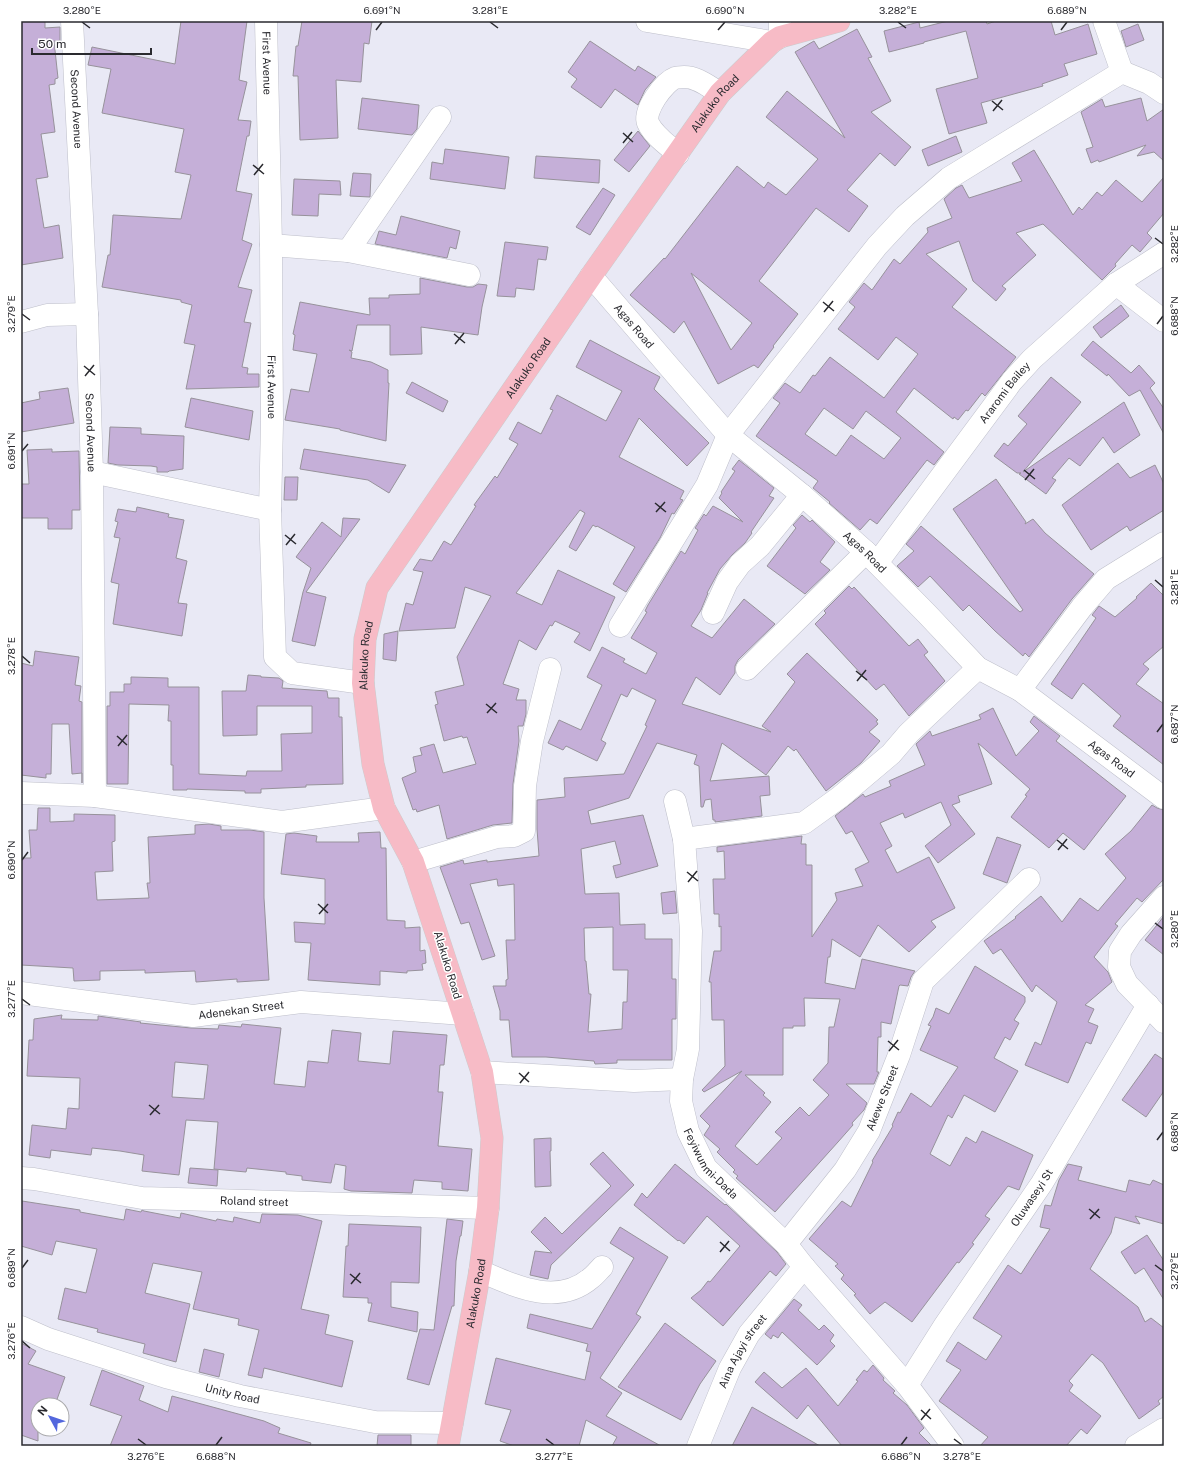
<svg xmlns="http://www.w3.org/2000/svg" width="1185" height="1467" font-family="'Public Sans',sans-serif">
	<rect width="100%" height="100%" fill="#e9e9f5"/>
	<g fill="#c5afd8" stroke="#97929b" fill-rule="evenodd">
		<path d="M21,21H45V28L60,27V41H54L58,78L55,79V84L49,85L55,132L41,134L48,177L36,179L44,228L59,225L63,258L21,265Z"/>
		<path d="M181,21H247L239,80L247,82L238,120L251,121L249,136H247L236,191L252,194L242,240L252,244L238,287L252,290L244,322L251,323L242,367L248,368L247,374H259V387L186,389L195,345L184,343L192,305L181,302V300L102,287L108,255H110L113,215L181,219L191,175L175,172L184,129L102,113L111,69L88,65L92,47L175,64Z"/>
		<path d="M302,21H372L369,44L364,43L361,82L336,80L338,138L300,140L298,76H293L296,46H298Z"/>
		<path d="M948,21H986L987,24L996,21H1051L1055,35L1088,24L1097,54L1064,64L1068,75L1042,84L1043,86L981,103L987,123L949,134L936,89L978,78L966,31L924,42V43L889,52L884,31L919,22L920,28Z"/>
		<path d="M1138,24L1144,40L1126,47L1121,31Z"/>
		<path d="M857,29L872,57L868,58L891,101L871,112L911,147L895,166L880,153L847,190L868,206L849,232L816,208L759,281L798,314L773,346L774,347L758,368L754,365L718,384L684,321L674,333L630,295L664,258L665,259L737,166L764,188L768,182L786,195L818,159L766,117L787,91L845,138L795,52L814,41L819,49ZM691,273L752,323L731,350Z"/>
		<path d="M590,41L635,71L638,66L656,77L645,90L638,105L615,89L601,108L571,87L577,79L568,72Z"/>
		<path d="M362,98L419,105L417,129L412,135L358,129Z"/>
		<path d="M1141,98L1147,121L1164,109V161L1154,152L1137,156L1146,145L1099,162L1098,160L1091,163L1086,149L1093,147L1081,112L1102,99L1105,107Z"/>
		<path d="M638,131L650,146L629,172L614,160Z"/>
		<path d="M956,136L962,152L928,166L922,150Z"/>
		<path d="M445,149L509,157L505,189L430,179L432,162L443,164Z"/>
		<path d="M1034,150L1073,215L1079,207L1082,210L1097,192L1102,196L1116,180L1142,202L1164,177V213L1147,233L1152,238L1140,252L1132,245L1115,264L1116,266L1102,280L1043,224L1016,233L1036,255L1002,286L1006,289L996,301L973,281L959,241L926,254L967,289L952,307L1016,357L985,396L982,393L968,411L966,410L958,420L954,417L953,419L914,388L896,412L944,452L934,465L927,460L877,524L870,519L860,530L829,503L830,502L813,488L818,481L756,436L780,403L773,398L785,383L800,393L813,375L815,376L830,357L884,398L918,354L896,337L878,360L838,329L855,307L849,302L864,283L872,290L894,259L900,264L928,232L927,228L952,218L944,199L956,188L962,185L969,198L1022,181L1012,163ZM824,408L853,429L866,411L901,438L884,459L851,435L836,456L805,434Z"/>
		<path d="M536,156L600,160L599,183L534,178Z"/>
		<path d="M353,173L371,174L370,197L350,196Z"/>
		<path d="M294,179L340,181L341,195L319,194L318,216L292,215Z"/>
		<path d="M603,188L615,195L590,235L576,227Z"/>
		<path d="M401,216L460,231L456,249L450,247L447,258L375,244L379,231L396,235Z"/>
		<path d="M505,242L548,247L546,260L538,259L534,290L516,288L515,297L497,296Z"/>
		<path d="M420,278L467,287H473L478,284L487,285L482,307L478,335L421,327L422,354L390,355V325H357L352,351L349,350L352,352L351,358L371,362L388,370V383H389L386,441L340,430V429L285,420L291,389L309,392L317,354L293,350L295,335L293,334L300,302L370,315L369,298H389V295L420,294Z"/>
		<path d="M1121,305L1129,316L1101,338L1093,327Z"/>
		<path d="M590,340L660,377L654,389L709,443L687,466L639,418L619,457L684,491L680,499L683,500L674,514L672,513L660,538L626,592L613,584L635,547L597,526L596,527L593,525L576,551L569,547L585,513L580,510L516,593L542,605L558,570L615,597L590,651L574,642L580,633L555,621L552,626L550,625L536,650L519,640L503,684L519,689L516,700H526V714L523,726H518L519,741L513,784L512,823L493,825L447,839L439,805L417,812L416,809L413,810L402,778L416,772L413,757L422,755L420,748L434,744L443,773L476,764L467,737L463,738L462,736L444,741L435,705L438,704L435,692L464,685L457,657L491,596L465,587L455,628L399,631L406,603L413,605L423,572L413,570L420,559L432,561L444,541L451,545L476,506L474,505L495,476L497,478L518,444L509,439L518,422L541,434L553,410L550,409L557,395L606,421L622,391L576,367Z"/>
		<path d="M1093,341L1131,373L1139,365L1155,383L1150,388L1164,409V434L1140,390L1129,396L1108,374L1107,376L1081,355Z"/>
		<path d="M1051,377L1081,402L1023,472L1124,402L1140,435L1114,453L1103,437L1080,466L1069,458L1052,478L1056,480L1046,494L1019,474L1021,473H1017L994,456L1004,443L1008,446L1027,424L1018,416Z"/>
		<path d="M412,382L448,401L443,412L406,393Z"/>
		<path d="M68,388L74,423L21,432V403L40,399L39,392Z"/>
		<path d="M191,398L253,411L249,440L185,427Z"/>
		<path d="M110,427L141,428V434L184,436L183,469L169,471L168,472H157V467L151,466L118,465L108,463Z"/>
		<path d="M52,449V452L79,451L80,510H72V529H48V518H21V484H29L27,450Z"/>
		<path d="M304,449L406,465L389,493L368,480L300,469Z"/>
		<path d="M739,460L774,488L769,496L774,498L751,532L752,533L745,543L732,555L720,569L707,593H708L701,610L691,626L712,638L744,599L775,624L738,660L735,666V673L720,695L696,677L682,704L771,732L762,726L795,682L787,674L807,653L878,720L876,721L878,724L869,732L880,741L861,763L826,791L796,749L794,751L788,746L766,775L722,743L710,781L769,776L770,795L760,796L762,816L715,822V820H713L711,799L705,800L703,807H701L699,766L694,764L697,755L657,743L629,798L588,811L591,824L643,815L658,866L616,878L613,866L621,864L615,841L581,849L585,894L619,893L620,925L645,924V939H672V979H676V1019H672V1060H617V1063L595,1064L594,1061L546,1057H512L509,1020H500V1011L493,986H506V980L508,979L506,940H515L514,884L498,886L497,879L470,884L495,956L482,960L469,922L461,924L440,867L463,860L464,864L487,860V862L539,856L537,829V800L565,797L564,778L624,774L647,726L645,725L656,700L632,688L627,697L621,694L601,740L606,743L597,761L566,746L563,750L548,743L559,720L581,730L602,685L587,677L602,647L625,659L623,662L646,674L657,653L631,638L647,612L645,611L648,605L681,551L685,554L698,530L695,528L704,514L706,516L713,506L743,522L719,498L722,493L721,492L735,471L732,469ZM613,927V970H628L627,1002H623L622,1029L588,1032L591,994H589L586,961H585L584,928Z"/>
		<path d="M1118,463L1130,478L1155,465L1164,484V510L1130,531L1127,526L1091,550L1062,505Z"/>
		<path d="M285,477H298L297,500H284Z"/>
		<path d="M996,479L1026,522L1025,524L1033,519L1045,533L1094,574L1072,599L1029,657L1025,653L1023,656L995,631L969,605L963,611L930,576L918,587L897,566L914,551L906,544L921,526L1020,612L1023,610L953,509Z"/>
		<path d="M137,507L169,514L168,517L184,520L176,558L187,561L178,603L187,604L182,636L113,624L119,584L111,582L120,538L114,537L118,522L115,521L118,509L136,512Z"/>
		<path d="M802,515L810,522L812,520L835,542L820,562L830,570L805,594L767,566L796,528L793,525Z"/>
		<path d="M343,518L360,519L306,592L326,597L315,646L292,641L303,592L311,568L296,557L322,522L341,537Z"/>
		<path d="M1151,583L1164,596V646L1143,664L1149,669L1136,684L1164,704V765L1113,726L1121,716L1083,683L1072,699L1051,684L1096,618L1092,615L1099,606L1115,617L1137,598L1136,597Z"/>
		<path d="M849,586L852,589L854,587L909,646L918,639L928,652L924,655L945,681L909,716L884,684L876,690L815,624L826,613L824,611Z"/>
		<path d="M398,631L396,661L383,659L384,634Z"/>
		<path d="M35,651L79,657L75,685L81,686L79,701L82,702V783V773L72,774L69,724H52L51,774H46V778L21,775V663L33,666Z"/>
		<path d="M248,675L261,676V677L279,678L283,681L282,688L327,691L328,698H339V717H342L343,784L306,785V787L261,789V793H245V791L187,789V790H173V765H171V721H168L169,705L129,704L128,784H107V706H110V692H124V684H131V677L168,678V687H199V774L246,776L247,771H282L281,734L312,733V706H257V735L223,736L222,691H246Z"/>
		<path d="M993,708L1016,756L1039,731L1030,722L1034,716L1060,736L1056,741L1126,796L1084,850L1063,833L1049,848L1011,817L1027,796L1025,795L1030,789L978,743L992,784L958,796L960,802L952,805L975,834L938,863L925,846L951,825L941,802L905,818L903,813L880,823L892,846L885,850L897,873L929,857L955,908L931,921L936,927L909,952L878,925L860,957L832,939L830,957H828L825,983L855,989L862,959L915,971L911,977L908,986L900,985L899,986L891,1024L881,1022V1037H878L877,1072H879L874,1084H846L867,1103L864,1110L852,1123L853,1125L838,1142L775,1212L736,1178L738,1176L733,1172L735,1170L717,1152L720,1149L704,1135L710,1126L700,1116L742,1071L704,1092L702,1090L725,1066L724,1020H712L711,982H709L714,951H721V926L719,927V914H714L713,879H725L724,851L717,852V847L802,836L801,844H806V865H812V937L837,900L835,893L863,886L855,869L869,862L852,831L846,834L835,816L863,794L865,797L891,786L889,781L925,765L916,744L930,731L932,736L981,719L979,715ZM804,998L840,999L834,1027H829L828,1063L813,1080L829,1095L809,1116L800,1107L775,1132L782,1138L757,1165L735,1146L771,1102L763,1095L765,1093L745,1075H783V1028H793V1026H805Z"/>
		<path d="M1152,805L1157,808L1164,810V879L1142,902L1137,898L1115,924L1118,926L1094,957L1108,972L1112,982L1085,1005L1094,1009L1088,1022L1098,1026L1091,1044L1086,1042L1068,1083L1025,1065L1035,1042L1041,1045L1057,1002L1036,985L1032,992L1001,949L993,954L984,941L1016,918L1015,917L1041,896L1062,922L1080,898L1098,911L1126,878L1105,854L1131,831Z"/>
		<path d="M38,808H50V822L74,821V814L115,815V841L112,842L113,871L95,872L97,900L149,898L147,883H150L148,837L195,834V825L209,824L221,826V830H250L264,832V898L269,980L237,982V979L196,982L195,971L145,973V970L100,971V980L74,981L73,968L21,965V858H31L29,830H37Z"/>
		<path d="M380,832L381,848H386L387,920L405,921V928L420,927V951L425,950L426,963L422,964L423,970L407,971V973L380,971V985L308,980L311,943L295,942L294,922L325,924V879L281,874L286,834L294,833L317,836L316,842H359L358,833Z"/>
		<path d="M997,837L1021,845L1007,883L983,874Z"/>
		<path d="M675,891L677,913L663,914L661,893Z"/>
		<path d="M1164,916V955L1145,940Z"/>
		<path d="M975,966L1025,997V1002L1014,1020L1019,1023L1010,1040L1005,1037L994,1058L1018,1071L995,1112L964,1095L952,1118L948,1115L930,1154L950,1166L966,1137L976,1143L982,1131L1033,1155L1019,1190L1008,1186L985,1216L990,1219L972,1243L974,1244L959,1263L957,1262L912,1322L885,1302L870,1314L854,1295L856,1294L841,1279L844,1275L835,1266L838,1264L809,1239L842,1201L851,1207L873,1162L872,1161L893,1126L892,1125L898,1112L900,1113L911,1093L931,1107L958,1067L920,1050L931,1026L928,1025L933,1017L936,1008L949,1014Z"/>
		<path d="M62,1015L61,1019L98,1020V1016L141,1022L140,1023L191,1028L218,1029L219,1025L241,1027L242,1024L281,1028L274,1084L305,1087L308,1061L328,1063L332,1030L361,1033L358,1061L390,1064L393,1031L447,1035L444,1065H440L438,1092H443L438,1146L472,1149L468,1191L442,1189V1182L414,1180L412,1193L351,1191L344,1189L346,1166L335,1164L331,1183L302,1180V1176L286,1174V1172L247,1168L246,1172L214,1169L218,1122L186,1120L179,1175L142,1171L144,1155L120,1151L92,1148L91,1155L51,1150L50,1158L29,1155L32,1125L66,1129L68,1108L79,1109L80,1078L27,1076L29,1040H33L34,1019ZM175,1062L208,1065L204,1099L172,1097Z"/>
		<path d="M1155,1054L1164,1060V1091L1146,1117L1122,1100Z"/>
		<path d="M551,1138V1151H550L551,1186L535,1187L534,1139Z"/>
		<path d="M603,1152L634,1185L551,1265L548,1279L530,1275L535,1251L552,1253L531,1232L545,1217L562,1234L611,1186L590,1164Z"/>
		<path d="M675,1164L725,1205L726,1204L727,1205L777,1252L786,1264L776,1276L770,1271L723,1326L691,1298L701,1290L708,1281L710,1282L740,1246L707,1216L684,1244L679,1240L678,1241L634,1205L642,1193L647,1198Z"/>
		<path d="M1068,1164L1082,1167L1078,1180L1126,1192L1129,1180L1150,1185L1153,1180L1164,1185V1224L1135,1216L1140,1224L1115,1217L1111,1233L1090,1269L1138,1307L1145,1322L1151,1318L1164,1328V1396L1158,1401L1160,1404L1139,1419L1103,1363L1092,1354L1069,1381L1073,1385L1069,1391L1101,1416L1087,1434L1081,1429L1066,1446H980L988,1437L939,1401L961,1370L946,1361L958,1342L986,1360L1002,1336L973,1318L1008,1265L1021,1274L1050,1229L1040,1227L1045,1205L1051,1206L1059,1180Z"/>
		<path d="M190,1168L218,1170L217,1186L188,1183Z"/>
		<path d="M22,1201L80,1210V1212L124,1220L126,1209L141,1212L142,1210L144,1211L180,1218L181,1213L216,1221L217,1219L233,1222L234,1217L260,1223L262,1214L298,1215L322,1221L301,1309L329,1315L325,1334L353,1341L342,1387L264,1368L262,1378L248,1375L259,1330L238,1325L239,1319L193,1309L202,1272L153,1263L145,1293L190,1304L176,1362L143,1353L145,1344L97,1332L98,1329L58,1319L65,1288L86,1293L97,1249L56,1241L52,1255L21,1246V1209Z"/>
		<path d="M447,1219L463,1221L461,1236H460L456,1261L454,1306H452L429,1385L407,1379L420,1329L434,1330Z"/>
		<path d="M349,1224L421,1227L419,1283L391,1282V1307L418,1312L417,1332L368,1321L372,1303H368V1298L343,1297L346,1246H348Z"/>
		<path d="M620,1227L668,1257L636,1314L641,1317L600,1378L622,1393L606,1416L661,1446H612L617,1437L586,1420L579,1446H514L500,1441L511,1410L485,1404L496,1358L585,1380L591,1352L586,1351L588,1344L527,1328L530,1314L592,1329L634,1258L610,1243Z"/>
		<path d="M1147,1235L1164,1261V1300L1144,1268L1135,1274L1121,1252Z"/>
		<path d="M794,1299L802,1305L798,1310L819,1330L824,1325L834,1335L830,1341L835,1346L817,1365L782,1332L778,1338L773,1335L771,1339L765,1334Z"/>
		<path d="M665,1323L716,1361L700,1384L681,1420L618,1387Z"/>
		<path d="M21,1343L36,1351L28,1364L65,1377L55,1405H38V1441L21,1435Z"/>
		<path d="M204,1349L224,1354L219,1377L199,1372Z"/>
		<path d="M873,1365L884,1378L883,1380L895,1391L893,1393L907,1405L924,1428L919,1433L932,1446H842L808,1405L797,1419L755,1382L764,1372L782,1388L806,1368L838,1406L858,1381L856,1380L864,1370L867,1372Z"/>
		<path d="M102,1370L144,1386L139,1400L168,1412L172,1396L264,1421L280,1428L278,1433L311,1443L310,1446H110L122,1416L90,1405Z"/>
		<path d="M752,1407L820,1446H732Z"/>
		<path d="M378,1435H411V1446H377Z"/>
	</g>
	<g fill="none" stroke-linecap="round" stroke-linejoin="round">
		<g stroke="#bebfca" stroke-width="23">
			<g id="minor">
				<path id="s1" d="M72,21L87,314L92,472L95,796"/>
				<path id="s2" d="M266,21L271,245L272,423L270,510L275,657L292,673L363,683"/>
				<path d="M647,21L772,42"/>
				<path d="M780,21V37"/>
				<path d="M1104,21L1122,72"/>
				<path d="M678,154C668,145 654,136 648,123C643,111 664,82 675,78C678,77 682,77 684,77C698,77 709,87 720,93"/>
				<path d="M271,245L348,251L469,275"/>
				<path d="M348,251L440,117"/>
				<path id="s3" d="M591,276L728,435L802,495L866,552L927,614L978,668L1020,690L1164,798"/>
				<path d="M1116,284L1164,321"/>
				<path d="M21,322L47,315L87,314"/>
				<path d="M92,472L270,510"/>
				<path id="s4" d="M877,563L1012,381L1032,359L1116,284L1164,253"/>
				<path d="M713,613L727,582L740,564L760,546L802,495"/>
				<path d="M620,626L707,485L728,435L877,246L905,216L949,178L1122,72L1149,83L1164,93"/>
				<path d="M747,669L866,552"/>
				<path d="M1020,690L1082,607L1106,579L1164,543"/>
				<path d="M21,793L95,796L282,822L384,808"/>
				<path id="s5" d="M675,801L684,839L691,931L688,1049L682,1079L681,1101L688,1131L706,1168L786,1244L804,1267L907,1385L953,1446"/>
				<path d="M684,839L804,823L840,797L891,754L909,733L978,668"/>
				<path d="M413,862L497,837L514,836L524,831L525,786L532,741L550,669"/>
				<path d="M1164,897L1131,934L1120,951L1119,967L1127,984L1164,1022"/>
				<path id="s6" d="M21,993L193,1016L301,1002L463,1014"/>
				<path d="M482,1072L634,1081L682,1079"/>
				<path id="s7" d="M21,1178L34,1179L142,1198L488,1208"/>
				<path id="s8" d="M786,1244L845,1170L869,1131L899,1055L923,981L1029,879"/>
				<path d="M480,1271C515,1286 557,1307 591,1278C595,1275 598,1271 602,1267"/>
				<path id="s9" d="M21,1327L48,1339L166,1377L240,1396L375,1422L452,1423"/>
				<path id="s10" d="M907,1385L945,1325L1042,1183L1148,1005"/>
				<path id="s11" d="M698,1446L730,1368L749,1334L804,1267"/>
				<path d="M1136,1446L1164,1429"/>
			</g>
		</g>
		<g stroke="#cccccd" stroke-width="23">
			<g id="major">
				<path id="s12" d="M448,1446L480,1271L488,1208L492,1138L482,1072L413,862L384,808L373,764L363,683L365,639L377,588L591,276L720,93L772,42L780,37L839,21"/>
			</g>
		</g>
		<use href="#minor" stroke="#fff" stroke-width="22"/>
		<use href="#major" stroke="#f7bbc6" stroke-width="22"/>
	</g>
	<path fill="none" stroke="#2a2a2f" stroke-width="1.5" d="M82,22L90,28M490,22L498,28M898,22L906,28M376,30L382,22M718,30L725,22M1061,30L1067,22M992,101L1003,110M993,111L1002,100M623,133L633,142M623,143L632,132M253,165L264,174M254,175L263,164M1155,238L1163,244M823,302L834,311M824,312L833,301M22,314L30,320M1157,324L1163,316M454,334L465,343M455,344L464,333M84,366L95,375M85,376L94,365M22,451L28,444M1024,470L1035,479M1025,480L1034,469M655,503L666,512M656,512L665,502M285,535L296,544M286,545L295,534M1155,580L1163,587M22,656L30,663M856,671L867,680M857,681L866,670M486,704L497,713M487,713L496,703M1157,732L1163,724M117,736L127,745M118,746L127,735M1057,840L1068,849M1058,850L1067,839M22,860L28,852M687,872L698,881M688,882L697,871M318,904L328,913M319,914L328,904M1155,923L1163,929M22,999L30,1005M888,1041L899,1050M889,1051L898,1040M519,1073L529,1082M520,1083L529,1072M149,1105L160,1114M150,1115L159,1105M1157,1140L1163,1132M1089,1209L1100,1218M1090,1219L1099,1209M720,1242L730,1251M720,1252L729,1241M1155,1265L1163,1271M22,1268L28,1260M350,1274L361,1283M351,1284L360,1273M22,1341L30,1348M921,1410L931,1419M921,1420L930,1409M138,1439L146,1445M546,1439L554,1445M954,1439L962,1445M216,1445L222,1437M901,1445L907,1437"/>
	<g text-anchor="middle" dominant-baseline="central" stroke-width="3" stroke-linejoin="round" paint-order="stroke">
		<g font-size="11" fill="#2a2a2f" stroke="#fff">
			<text stroke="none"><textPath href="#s2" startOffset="42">First Avenue</textPath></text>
			<text stroke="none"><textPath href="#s12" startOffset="1475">Alakuko Road</textPath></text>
			<text stroke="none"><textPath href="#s1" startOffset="88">Second Avenue</textPath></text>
			<text stroke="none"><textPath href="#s3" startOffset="66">Agas Road</textPath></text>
			<text stroke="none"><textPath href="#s12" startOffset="1151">Alakuko Road</textPath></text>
			<text stroke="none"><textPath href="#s2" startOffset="366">First Avenue</textPath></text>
			<text stroke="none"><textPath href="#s4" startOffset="213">Araromi Bailey</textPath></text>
			<text stroke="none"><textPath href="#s1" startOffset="412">Second Avenue</textPath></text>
			<text stroke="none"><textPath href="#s3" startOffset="390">Agas Road</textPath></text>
			<text stroke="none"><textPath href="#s12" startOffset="815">Alakuko Road</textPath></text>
			<text stroke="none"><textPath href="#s3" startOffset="714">Agas Road</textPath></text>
			<text transform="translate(448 965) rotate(73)">Alakuko Road</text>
			<text stroke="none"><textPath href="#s6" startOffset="222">Adenekan Street</textPath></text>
			<text stroke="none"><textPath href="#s8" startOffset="176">Akewe Street</textPath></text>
			<text stroke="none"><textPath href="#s5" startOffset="373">Feyiwunmi-Dada</textPath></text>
			<text stroke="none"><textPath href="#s10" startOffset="225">Oluwaseyi St</textPath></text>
			<text stroke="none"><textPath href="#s7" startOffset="235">Roland street</textPath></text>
			<text stroke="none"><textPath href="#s12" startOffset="155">Alakuko Road</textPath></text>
			<text stroke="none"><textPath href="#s11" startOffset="105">Aina Ajayi street</textPath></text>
			<text stroke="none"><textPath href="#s9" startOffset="222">Unity Road</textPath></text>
		</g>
	</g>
	<rect width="1185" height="1467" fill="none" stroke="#ffffff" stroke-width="44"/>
	<g transform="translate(50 1417) rotate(310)"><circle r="19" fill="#ffffff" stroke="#aaaaac"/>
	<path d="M0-3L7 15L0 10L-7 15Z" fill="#5367dd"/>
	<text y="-6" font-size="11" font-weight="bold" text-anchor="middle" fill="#2a2a2f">N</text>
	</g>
	<path d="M32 48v6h119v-6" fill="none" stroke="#2a2a2f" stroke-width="2"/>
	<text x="38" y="48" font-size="12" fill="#2a2a2f" stroke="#ffffff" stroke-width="3" paint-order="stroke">50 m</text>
	<rect x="22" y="22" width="1141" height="1423" fill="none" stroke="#2a2a2f" stroke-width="1.5"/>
	<g font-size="10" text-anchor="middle" fill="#2a2a2f">
		<text x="82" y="14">3.280°E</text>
		<text x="382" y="14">6.691°N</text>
		<text x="490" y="14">3.281°E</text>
		<text x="725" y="14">6.690°N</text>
		<text x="898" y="14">3.282°E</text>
		<text x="1067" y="14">6.689°N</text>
		<text transform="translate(1174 244) rotate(-90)" y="4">3.282°E</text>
		<text transform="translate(11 314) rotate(-90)" y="4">3.279°E</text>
		<text transform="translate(1174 316) rotate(-90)" y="4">6.688°N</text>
		<text transform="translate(11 451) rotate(-90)" y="4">6.691°N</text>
		<text transform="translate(1174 587) rotate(-90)" y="4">3.281°E</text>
		<text transform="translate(11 656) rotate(-90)" y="4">3.278°E</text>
		<text transform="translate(1174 724) rotate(-90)" y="4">6.687°N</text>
		<text transform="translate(11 860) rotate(-90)" y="4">6.690°N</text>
		<text transform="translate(1174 929) rotate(-90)" y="4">3.280°E</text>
		<text transform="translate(11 999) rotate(-90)" y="4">3.277°E</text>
		<text transform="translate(1174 1132) rotate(-90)" y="4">6.686°N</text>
		<text transform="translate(11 1268) rotate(-90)" y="4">6.689°N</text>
		<text transform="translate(1174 1271) rotate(-90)" y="4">3.279°E</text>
		<text transform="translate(11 1341) rotate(-90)" y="4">3.276°E</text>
		<text x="146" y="1460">3.276°E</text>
		<text x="216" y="1460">6.688°N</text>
		<text x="554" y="1460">3.277°E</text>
		<text x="901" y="1460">6.686°N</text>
		<text x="962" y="1460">3.278°E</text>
	</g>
</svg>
